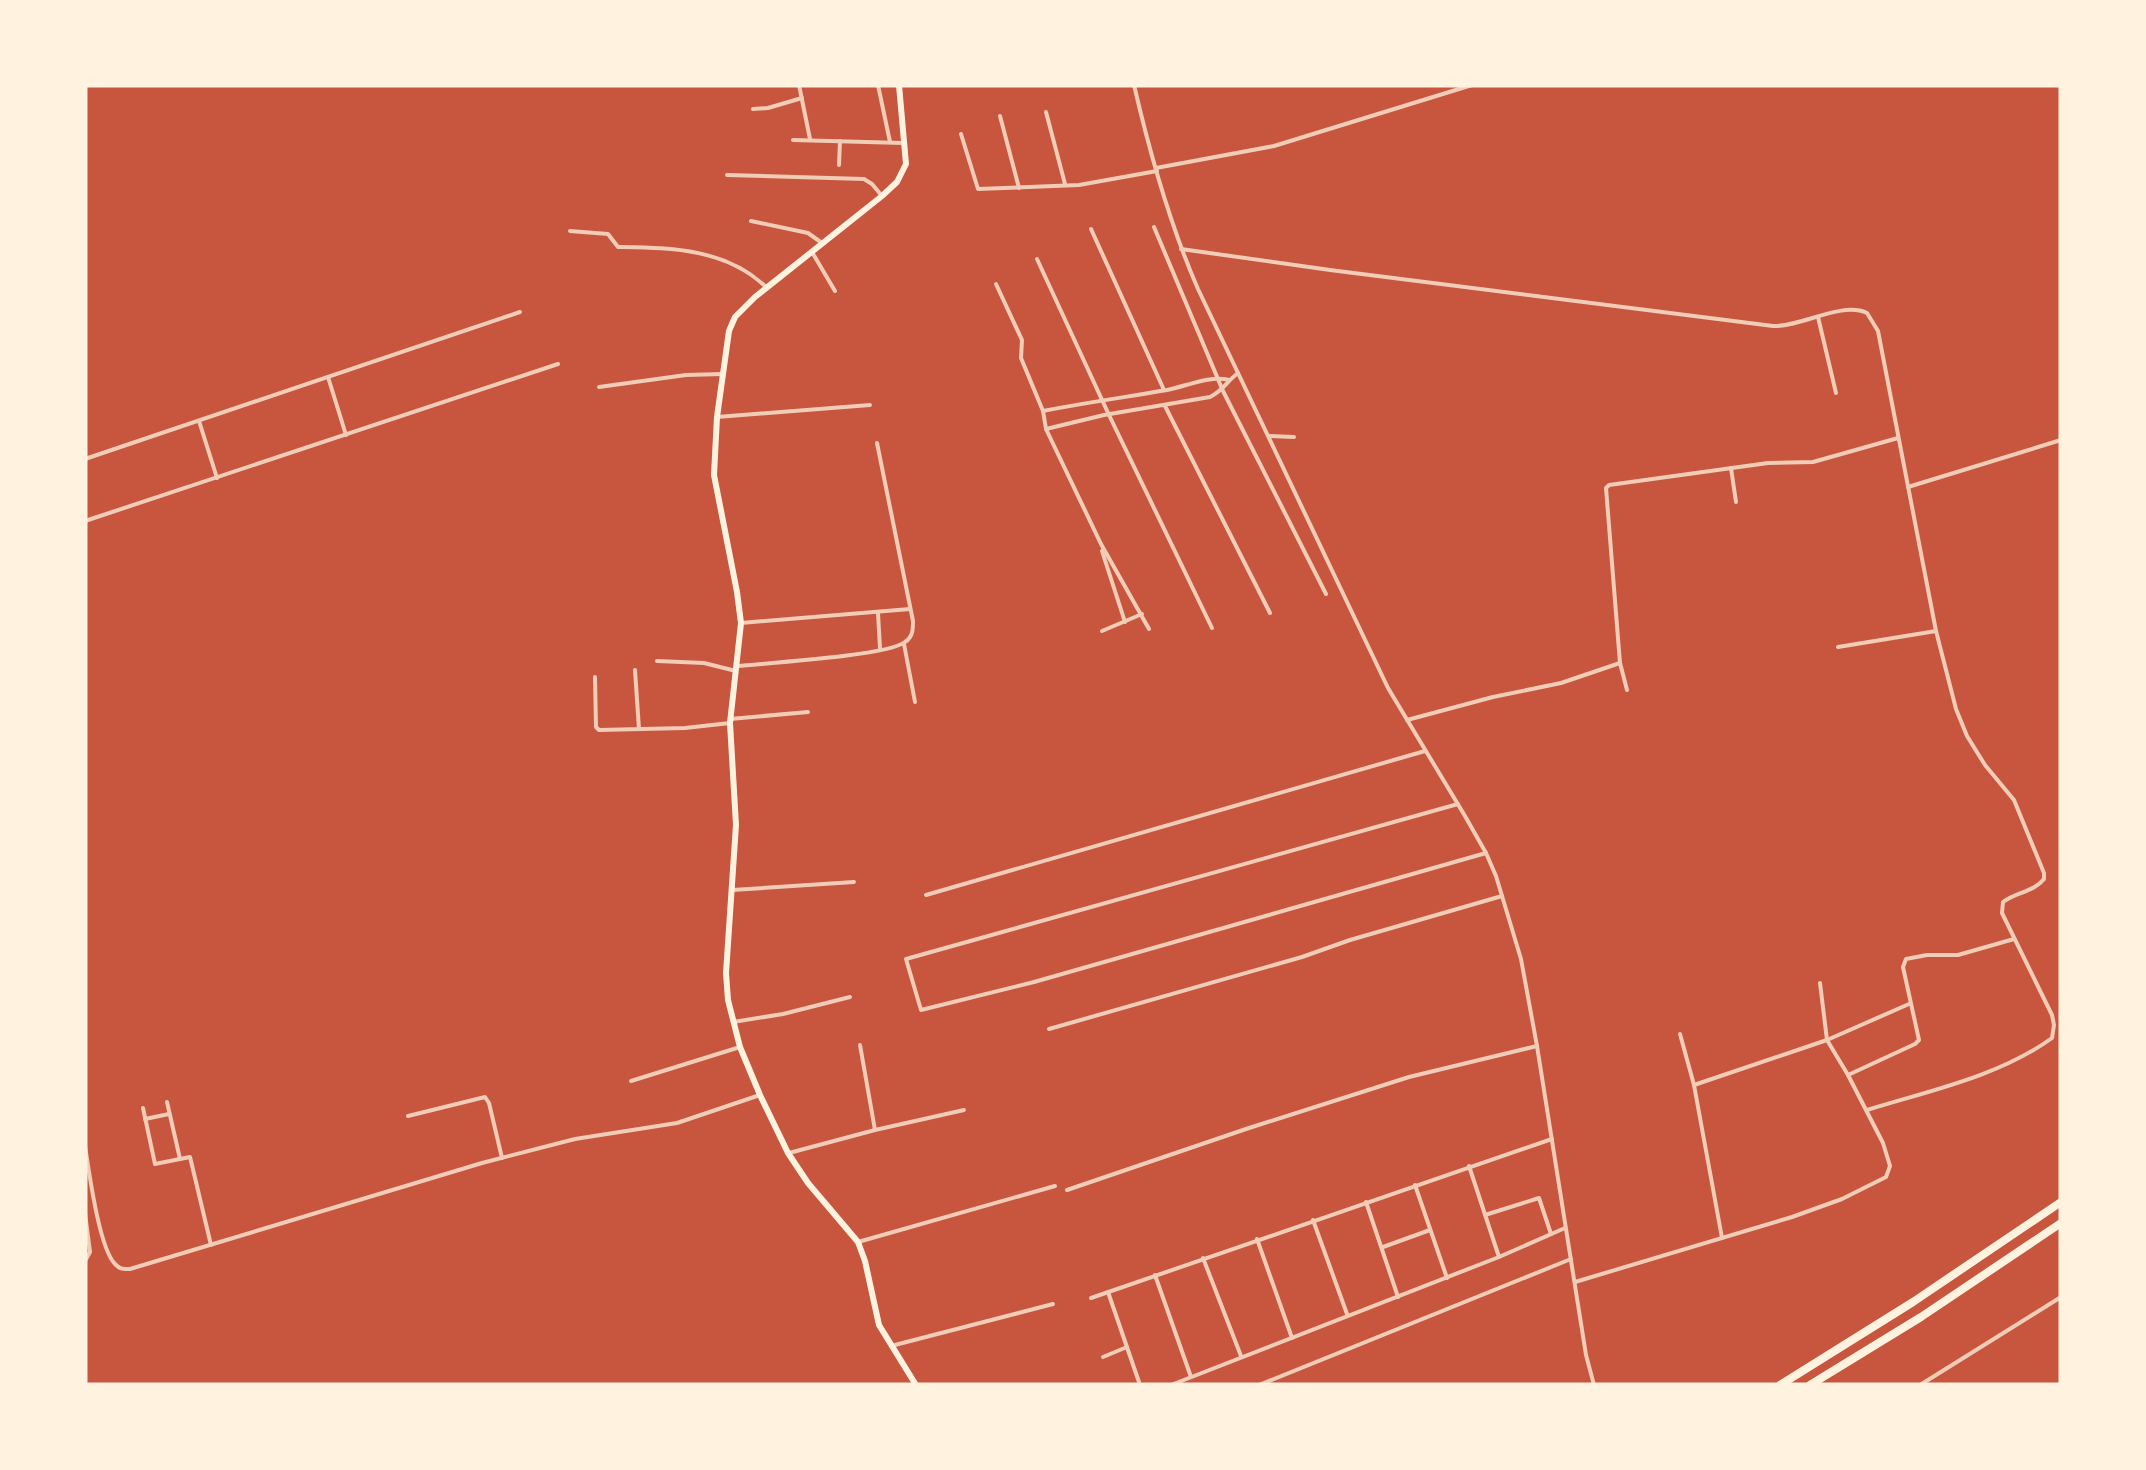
<svg xmlns="http://www.w3.org/2000/svg" width="2146" height="1470" font-family="'Asap Condensed',sans-serif">
	<rect width="100%" height="100%" fill="#c8553d"/>
	<g fill="none" stroke-linecap="round" stroke-linejoin="round">
		<g stroke="#f1ccb7" stroke-width="4">
			<path d="M799,85L810,139"/>
			<path d="M878,85L890,142"/>
			<path d="M1134,85C1150,154 1170,225 1198,289L1388,688L1465,816L1486,853L1496,876L1521,959L1537,1046L1586,1355L1594,1385"/>
			<path d="M753,109L768,108L802,98"/>
			<path d="M1046,112L1065,184"/>
			<path d="M1000,116L1019,188"/>
			<path d="M961,134L978,189L1079,185L1157,171"/>
			<path d="M793,140L903,143"/>
			<path d="M839,165L840,141"/>
			<path d="M1156,168L1274,146L1472,85"/>
			<path d="M727,175L864,179L872,184L882,196"/>
			<path d="M751,221L808,233L822,243"/>
			<path d="M1154,227L1223,391L1326,594"/>
			<path d="M1091,229L1164,390"/>
			<path d="M570,231L608,234L618,247C671,248 725,248 766,287"/>
			<path d="M1181,249L1330,270L1773,326C1802,327 1841,301 1867,313L1878,331L1936,631L1956,709L1967,736L1985,765L2014,800L2044,873V879C2034,892 2016,892 2003,902L2002,913L2052,1015L2054,1025L2052,1038C2000,1076 1928,1091 1867,1110"/>
			<path d="M812,252L835,291"/>
			<path d="M1037,259L1109,415L1212,628"/>
			<path d="M996,284L1022,340L1021,358L1043,411L1046,429L1101,544L1149,629"/>
			<path d="M1818,317L1836,393"/>
			<path d="M328,377L346,435"/>
			<path d="M599,387L686,375L723,374"/>
			<path d="M1165,406L1270,613"/>
			<path d="M1043,411C1084,403 1126,397 1167,390C1187,386 1210,375 1229,380"/>
			<path d="M717,417L870,405"/>
			<path d="M199,421L217,478"/>
			<path d="M1046,429L1104,415L1210,397C1224,390 1226,382 1238,373"/>
			<path d="M1269,436L1294,437"/>
			<path d="M85,459L520,312"/>
			<path d="M1731,468L1736,502"/>
			<path d="M1908,487L2061,440"/>
			<path d="M85,521L558,364"/>
			<path d="M1102,551L1125,622"/>
			<path d="M878,613L880,648"/>
			<path d="M741,623L910,609"/>
			<path d="M1102,631L1142,614"/>
			<path d="M904,644L915,702"/>
			<path d="M1838,647L1936,631"/>
			<path d="M657,661L704,663L736,671"/>
			<path d="M738,666C767,663 887,656 905,642C913,637 913,629 913,621L877,443"/>
			<path d="M635,670L639,729"/>
			<path d="M595,677L596,727L599,730L685,728L730,723"/>
			<path d="M1627,690L1620,663L1606,488L1609,485L1768,463L1813,462L1898,438"/>
			<path d="M730,719L808,712"/>
			<path d="M1407,720L1493,697L1561,683L1620,663"/>
			<path d="M1458,804L906,959L921,1010L1034,982L1486,853"/>
			<path d="M732,890L854,882"/>
			<path d="M926,895L1425,751"/>
			<path d="M733,1022L783,1014L850,997"/>
			<path d="M1049,1029L1302,957L1350,940L1502,896"/>
			<path d="M1680,1034L1694,1085L1722,1238"/>
			<path d="M860,1045L875,1130"/>
			<path d="M1848,1075L1915,1044L1919,1040L1903,967L1906,959L1927,955H1958L2014,939"/>
			<path d="M631,1081L740,1047"/>
			<path d="M1694,1085L1827,1040L1909,1004"/>
			<path d="M167,1102L180,1159"/>
			<path d="M143,1108L155,1164L190,1157L211,1245"/>
			<path d="M408,1116L485,1097L489,1103L502,1158"/>
			<path d="M145,1119L169,1114"/>
			<path d="M85,1146C89,1171 99,1248 115,1264C121,1270 122,1269 130,1269L482,1163L575,1139L677,1123L760,1095"/>
			<path d="M789,1153L875,1130L964,1110"/>
			<path d="M1469,1166L1499,1257"/>
			<path d="M1415,1185L1447,1278"/>
			<path d="M1067,1190L1246,1129L1409,1077L1537,1046"/>
			<path d="M1366,1202L1398,1297"/>
			<path d="M85,1213L90,1252L85,1261"/>
			<path d="M1485,1215L1539,1198L1551,1234"/>
			<path d="M1313,1220L1347,1314"/>
			<path d="M1257,1239L1292,1338"/>
			<path d="M858,1242L1055,1186"/>
			<path d="M1383,1247L1430,1230"/>
			<path d="M1203,1258L1241,1356"/>
			<path d="M1155,1275L1191,1377"/>
			<path d="M1575,1282L1792,1217L1842,1199L1886,1177L1890,1166L1883,1143L1848,1075L1827,1040L1820,983"/>
			<path d="M1108,1292L1140,1385"/>
			<path d="M1091,1298L1552,1139"/>
			<path d="M891,1346L1053,1304"/>
			<path d="M1103,1357L1127,1347"/>
			<path d="M1171,1385L1499,1257L1565,1228"/>
			<path d="M1259,1385L1571,1259"/>
			<path d="M1920,1385L2061,1297"/>
		</g>
		<path stroke="#fff3e0" stroke-width="6" d="M899,85L906,164L897,182L882,196L755,297L735,317L729,331L717,417L714,475L737,592L741,623L730,723L736,825L726,973L728,1000L740,1047L760,1095L788,1153L808,1183L858,1242L865,1261L879,1325L916,1385"/>
		<g stroke="#fff3e0" stroke-width="8">
			<path d="M1780,1385L1913,1302L2061,1202"/>
			<path d="M1810,1385L1921,1317L2061,1223"/>
		</g>
	</g>
	<rect width="2146" height="1470" fill="none" stroke="#fff3e0" stroke-width="175"/>
</svg>
